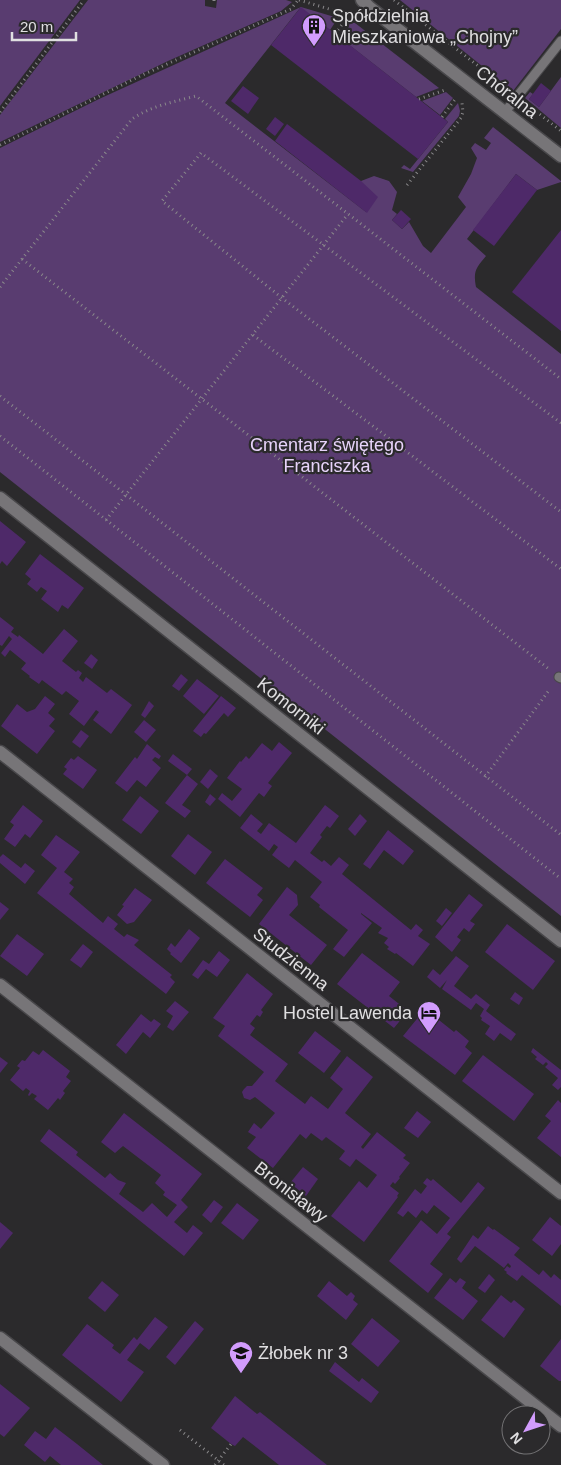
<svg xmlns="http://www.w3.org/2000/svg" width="561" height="1465" font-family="Arial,sans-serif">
	<rect width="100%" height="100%" fill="#2b2a2c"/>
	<g fill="#593c70">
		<path d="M0,0H80L0,106Z"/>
		<path d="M88,0H205V6L216,8L217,0H286L292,2L281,11L168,61L0,142V115Z"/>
		<path d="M400,0H561V29L513,91Z"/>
		<path d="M301,7L338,18L330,30L300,8L225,103L366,212L361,181L374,176L389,181L397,192L392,210L397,214L392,220L402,229L409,222L423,246L431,253L466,207L458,197L471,174L477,158L471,148L475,143L486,150L491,143L484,138L493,127L561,181V182L537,190L516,174L467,239L486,256C476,268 473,271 476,287L561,354V916L0,472V148L99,99Z"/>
		<path d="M350,23H355L439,88L416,97L339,37Z"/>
		<path d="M561,77V128L525,98L530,92L533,94L529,99L539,107Z"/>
		<path d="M446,92L453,98L440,115L422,101Z"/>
		<path d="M458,103L460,111L459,116L413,172L401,168L404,165L410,169L448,122L445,119Z"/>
	</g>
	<g fill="#4e2969">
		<path d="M301,7L448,122L418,159L271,45Z"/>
		<path d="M541,83L551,91L539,107L529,99Z"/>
		<path d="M243,86L259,98L248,114L231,101Z"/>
		<path d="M275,117L284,124L275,136L266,129Z"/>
		<path d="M287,124L361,181L378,197L367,213L275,141Z"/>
		<path d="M516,174L537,190L494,246L473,230Z"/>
		<path d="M401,210L411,219L402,229L392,220Z"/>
		<path d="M561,230V331L512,292Z"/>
		<path d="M0,521L26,542L7,566L2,561L0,564Z"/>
		<path d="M40,554L84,588L68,609L62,605L58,612L41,599L47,591L41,587L37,592L27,584L31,579L25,574Z"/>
		<path d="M0,617L14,628L11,632L18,637L19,635L43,654L64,629L78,641L62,661L76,672L78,670L82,673L79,678L83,682L86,677L107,693L111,689L132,705L111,734L93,720L99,712L96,710L84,726L69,714L79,701L66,691L62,695L42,680L39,684L29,677L30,676L21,669L26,663L10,650L5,657L1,653L12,639L9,636L2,646L0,645Z"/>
		<path d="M91,654L98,660L92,669L84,663Z"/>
		<path d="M181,674L188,680L179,691L172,686Z"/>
		<path d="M197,679L219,696L204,714L183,696Z"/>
		<path d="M45,696L55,704L48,713L55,719L49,726L55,731L37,754L1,726L17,704L27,712L35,709Z"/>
		<path d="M221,696L236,708L228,717L224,713L206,734L204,733L201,737L193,731Z"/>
		<path d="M149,701L154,706L145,718L141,715Z"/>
		<path d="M144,720L156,730L146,742L134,732Z"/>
		<path d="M81,730L89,736L80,748L72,742Z"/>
		<path d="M279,742L292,753L268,783L272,786L264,797L259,793L240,817L218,799L222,793L232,801L242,789L227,778L240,761L241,762L246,756L249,759L262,743L272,751Z"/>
		<path d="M147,744L161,756L159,759L155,757L152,760L161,768L146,787L137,780L127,792L115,783L135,757L137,759Z"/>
		<path d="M173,754L192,769L187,775L168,761Z"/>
		<path d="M78,756L97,770L83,789L63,774L67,769L64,767L71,758L74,760Z"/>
		<path d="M210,769L218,776L208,789L200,782Z"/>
		<path d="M187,775L198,784L182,805L191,811L185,818L165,803Z"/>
		<path d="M210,794L216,799L210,806L205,802Z"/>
		<path d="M140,796L159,811L141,834L122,820Z"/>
		<path d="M23,805L43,821L30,838L25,834L15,847L4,839L14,825L10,822Z"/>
		<path d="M325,805L339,816L330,828L327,826L320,835L322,837L310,853L322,862L324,860L331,866L339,857L349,865L342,874L411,930L416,924L423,930L418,936L430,944L413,966L396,953L395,954L387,949L389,947L384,943L388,938L378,933L382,928L361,913V914L372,923L344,957L333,949L348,930L319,907L320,905L310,897L322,882L295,860L289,868L272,855L278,847L274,844L269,851L240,828L251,814L263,824L257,831L261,834L269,823L296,843Z"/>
		<path d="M360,814L367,821L355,836L348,829Z"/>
		<path d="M388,830L414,851L403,865L384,850L370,869L363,864Z"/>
		<path d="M188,834L212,852L195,875L171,856Z"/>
		<path d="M56,835L80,852L64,872L73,879L69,883L74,887L69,894L103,923L108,916L118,924L114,929L124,937L127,934L139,940L134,945L172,975L170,977L175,982L166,994L37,893L57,868L41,855Z"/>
		<path d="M3,854L21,868L25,863L35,871L25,884L0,863V857Z"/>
		<path d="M225,859L263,888L257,895L263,900L250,917L206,883Z"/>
		<path d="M287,887L297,895L298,905L289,915L327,945L311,965L259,924Z"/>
		<path d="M135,888L152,900L134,922L127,924L117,915L124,906L122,905Z"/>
		<path d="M469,894L483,905L470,921L475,924L469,932L464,928L457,937L461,940L452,952L435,937Z"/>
		<path d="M0,902L9,909L0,920Z"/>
		<path d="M446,908L452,913L442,926L436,921Z"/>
		<path d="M507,924L555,961L533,990L485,952Z"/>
		<path d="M189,929L200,938L181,963L170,954L171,953L167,949L171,943L175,947Z"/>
		<path d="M17,934L44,954L27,976L0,956Z"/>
		<path d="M83,944L93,952L81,968L70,960Z"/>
		<path d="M219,951L230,960L217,977L206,969L198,979L192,975L203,960L209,964Z"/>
		<path d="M362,953L400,982L389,996L408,1011L394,1028L337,984Z"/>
		<path d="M456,956L469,966L454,986L471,999L476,994L490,1005L486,1011L516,1034L511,1041L500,1033L494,1041L485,1034L490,1026L481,1020L482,1018L480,1016L484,1009L476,1003L471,1010L442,989L447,980L440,988L427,977L433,969L440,975Z"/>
		<path d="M247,973L273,994L261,1010L263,1012L260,1017L257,1015L250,1024L255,1028L250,1035L288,1064L275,1081L305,1104L311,1096L328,1109L343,1089L330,1078L347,1056L373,1077L345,1113L371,1134L361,1147L363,1149L377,1132L406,1155L403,1158L410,1163L399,1177L400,1178L395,1184L393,1182L390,1186L399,1193L397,1196L398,1197L364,1242L331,1216L359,1181L367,1188L377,1175L356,1159L350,1167L339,1159L345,1151L326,1137L322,1141L311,1133L306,1139L300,1134L273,1168L247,1148L256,1137L248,1132L254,1123L261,1129L275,1113L255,1097L250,1100L244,1098L242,1092L244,1089L247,1086H252L264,1072L218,1036L225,1026L213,1018Z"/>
		<path d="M515,992L523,998L519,1005L510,999Z"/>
		<path d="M175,1001L189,1012L173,1031L167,1027L173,1016L166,1011Z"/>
		<path d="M425,1009L454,1032L456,1030L469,1041L465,1047L472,1053L455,1075L403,1036Z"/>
		<path d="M141,1014L151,1022L154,1019L161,1024L150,1038L143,1032L126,1054L116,1045Z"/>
		<path d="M315,1031L341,1051L324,1073L298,1053Z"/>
		<path d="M533,1048L561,1070V1087L558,1090L552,1085L558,1078L545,1067L548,1064L546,1062L543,1065L535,1059L537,1057L531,1052Z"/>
		<path d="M43,1050L70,1071L66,1077L71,1081L63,1091L65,1093L60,1100L58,1098L48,1110L34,1099L37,1096L32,1093L29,1096L28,1095L30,1091L26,1088L23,1091L10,1080L20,1068L17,1066L22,1060L25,1061L33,1051L39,1055Z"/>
		<path d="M483,1055L534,1094L514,1121L462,1081Z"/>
		<path d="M0,1057L8,1063L0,1073Z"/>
		<path d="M558,1100L561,1103V1157L537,1138L551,1121L545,1116Z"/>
		<path d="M417,1111L431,1122L418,1138L404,1128Z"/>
		<path d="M124,1113L202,1174L181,1200L188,1207L174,1222L187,1233L193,1225L203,1233L184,1256L40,1141L49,1129L78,1152L76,1155L105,1178L110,1173L118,1180L126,1183L119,1194L143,1212L152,1203L167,1217L177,1205L163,1195L165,1192L155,1183L161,1175L123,1146L115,1153L101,1142Z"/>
		<path d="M303,1167L318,1179L306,1196L290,1183Z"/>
		<path d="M427,1178L431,1181L433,1179L461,1203L478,1182L485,1188L447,1234L451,1237L430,1264L443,1274L428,1293L389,1261L421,1220L437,1234L450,1218L434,1205L427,1214L422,1210L416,1218L408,1211L403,1217L397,1213L415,1189L421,1194L427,1186L423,1183Z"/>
		<path d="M214,1200L223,1207L211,1223L202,1215Z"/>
		<path d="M237,1203L259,1220L243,1240L221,1223Z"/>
		<path d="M550,1217L561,1226V1244L552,1256L532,1240Z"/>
		<path d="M0,1222L13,1233L0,1249Z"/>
		<path d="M488,1226L493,1230L494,1229L520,1248L514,1255L539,1275L543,1270L551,1278L554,1274L561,1280V1306L522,1275L517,1281L506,1273L507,1272L504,1270L507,1266L510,1268L511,1266L508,1263L504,1268L475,1246L461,1263L457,1259L473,1235L478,1239Z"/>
		<path d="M489,1274L495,1280L485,1293L478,1288Z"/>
		<path d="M450,1278L456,1283L460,1278L466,1282L462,1288L478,1301L463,1320L434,1298Z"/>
		<path d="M102,1281L119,1295L105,1312L88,1298Z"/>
		<path d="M329,1281L347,1296L351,1292L355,1296L353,1300L358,1304L346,1320L317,1296Z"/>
		<path d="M501,1295L511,1303L514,1300L525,1309L504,1338L481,1320Z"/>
		<path d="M155,1317L168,1327L149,1350L140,1343L127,1360L144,1372L121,1402L62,1355L87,1324L114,1345L112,1348L120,1354L134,1337L137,1340Z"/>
		<path d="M372,1318L400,1341L378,1367L351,1344Z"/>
		<path d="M195,1321L204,1329L175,1365L166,1357Z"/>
		<path d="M561,1339V1381H559L540,1366Z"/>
		<path d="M335,1362L359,1382L362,1378L379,1392L371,1403L329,1371Z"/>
		<path d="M0,1384L30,1408L4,1437L0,1434Z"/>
		<path d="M235,1396L257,1414L260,1412L327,1465H279L243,1437L235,1446L231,1444L211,1428Z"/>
		<path d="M55,1427L77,1444L103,1465H61L50,1456L45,1462L24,1445L35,1431L46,1439Z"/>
	</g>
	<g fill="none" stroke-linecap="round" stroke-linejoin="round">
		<g stroke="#48474a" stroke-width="11">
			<g id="lane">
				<path d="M505,112L561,41"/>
				<path d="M559,677L561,678"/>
			</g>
		</g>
		<g stroke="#48474a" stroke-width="15">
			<g id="street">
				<path d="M362,0L369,7L561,156"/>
				<path d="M0,498L561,941"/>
				<path d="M0,752L561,1193"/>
				<path d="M0,985L561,1426"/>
				<path d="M0,1338L163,1465"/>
			</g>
		</g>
		<g stroke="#8a898b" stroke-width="3" stroke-dasharray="1 4" stroke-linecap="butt">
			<path d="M299,0L349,15L353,13"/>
			<path d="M394,0L505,87"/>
			<path d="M214,1V0"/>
			<path d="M335,34L349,15"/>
			<path d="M419,99L445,90"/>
			<path d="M528,105L561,131"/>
			<path d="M0,112L84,0"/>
			<path d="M442,117L456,98"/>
			<path d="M0,145L140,76L291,9L298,0"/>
			<path d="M407,185L461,118L463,112L462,103"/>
			<path d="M22,259L549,669"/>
			<path d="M0,287L132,119C151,106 173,102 196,96L561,379"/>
			<path d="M253,335L561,569"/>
			<path d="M0,396L561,835"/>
			<path d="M561,423L201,153L162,201L282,298L561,512"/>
			<path d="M0,436L561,879"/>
			<path d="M106,520L348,214"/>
			<path d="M485,777L550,689"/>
			<path d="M180,1430L224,1465"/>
			<path d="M215,1465L231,1444"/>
		</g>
		<use href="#lane" stroke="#777578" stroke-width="9"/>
		<use href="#street" stroke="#777578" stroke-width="12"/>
	</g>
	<defs>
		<g id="building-pin" transform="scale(1.25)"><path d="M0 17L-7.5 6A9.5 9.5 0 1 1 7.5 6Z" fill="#d29cfd" stroke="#2b2a2c"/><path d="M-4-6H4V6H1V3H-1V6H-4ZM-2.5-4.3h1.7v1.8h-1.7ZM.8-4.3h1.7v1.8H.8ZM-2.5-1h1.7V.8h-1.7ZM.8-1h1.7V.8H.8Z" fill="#111"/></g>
		<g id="hotel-pin" transform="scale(1.25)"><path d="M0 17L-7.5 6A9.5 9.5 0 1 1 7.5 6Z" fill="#d29cfd" stroke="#2b2a2c"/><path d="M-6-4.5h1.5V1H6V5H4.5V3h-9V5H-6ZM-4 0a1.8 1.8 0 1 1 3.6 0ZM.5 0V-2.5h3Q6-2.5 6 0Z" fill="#111"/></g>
		<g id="school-pin" transform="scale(1.25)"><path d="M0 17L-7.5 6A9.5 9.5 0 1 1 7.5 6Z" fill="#d29cfd" stroke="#2b2a2c"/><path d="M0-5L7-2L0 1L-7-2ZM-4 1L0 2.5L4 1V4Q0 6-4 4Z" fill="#111"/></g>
	</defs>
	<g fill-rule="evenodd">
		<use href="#building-pin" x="314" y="26"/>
		<use href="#hotel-pin" x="429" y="1013"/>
		<use href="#school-pin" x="241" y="1353"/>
	</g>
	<g text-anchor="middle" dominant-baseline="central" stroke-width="4.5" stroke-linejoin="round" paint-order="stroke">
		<g font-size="18" fill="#e0dfe1" stroke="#2b2a2c" text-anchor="start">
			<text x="332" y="16">Spółdzielnia<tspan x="332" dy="21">Mieszkaniowa „Chojny”</tspan></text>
			<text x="412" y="1013" text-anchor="end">Hostel Lawenda</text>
			<text x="258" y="1353">Żłobek nr 3</text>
		</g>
		<g font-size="18" fill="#e0dfe1" stroke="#2b2a2c">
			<text transform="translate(507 92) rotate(38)">Chóralna</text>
			<text transform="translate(291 706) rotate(38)">Komorniki</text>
			<text transform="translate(291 959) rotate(38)">Studzienna</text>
			<text transform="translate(291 1192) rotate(38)">Bronisławy</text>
		</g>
		<g font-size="18" fill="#e7d3fa" stroke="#2b2a2c">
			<text x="327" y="445">Cmentarz świętego<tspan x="327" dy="21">Franciszka</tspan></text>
		</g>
	</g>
	<g transform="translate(526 1430) rotate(230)"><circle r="24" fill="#2b2a2c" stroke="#737274"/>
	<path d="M0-4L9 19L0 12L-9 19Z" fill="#d29cfd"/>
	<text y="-8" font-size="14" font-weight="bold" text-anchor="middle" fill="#e0dfe1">N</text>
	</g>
	<path d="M12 32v8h64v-8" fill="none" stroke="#e0dfe1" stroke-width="2.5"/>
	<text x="20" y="32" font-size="15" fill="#e0dfe1" stroke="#2b2a2c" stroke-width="4" paint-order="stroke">20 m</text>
</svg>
